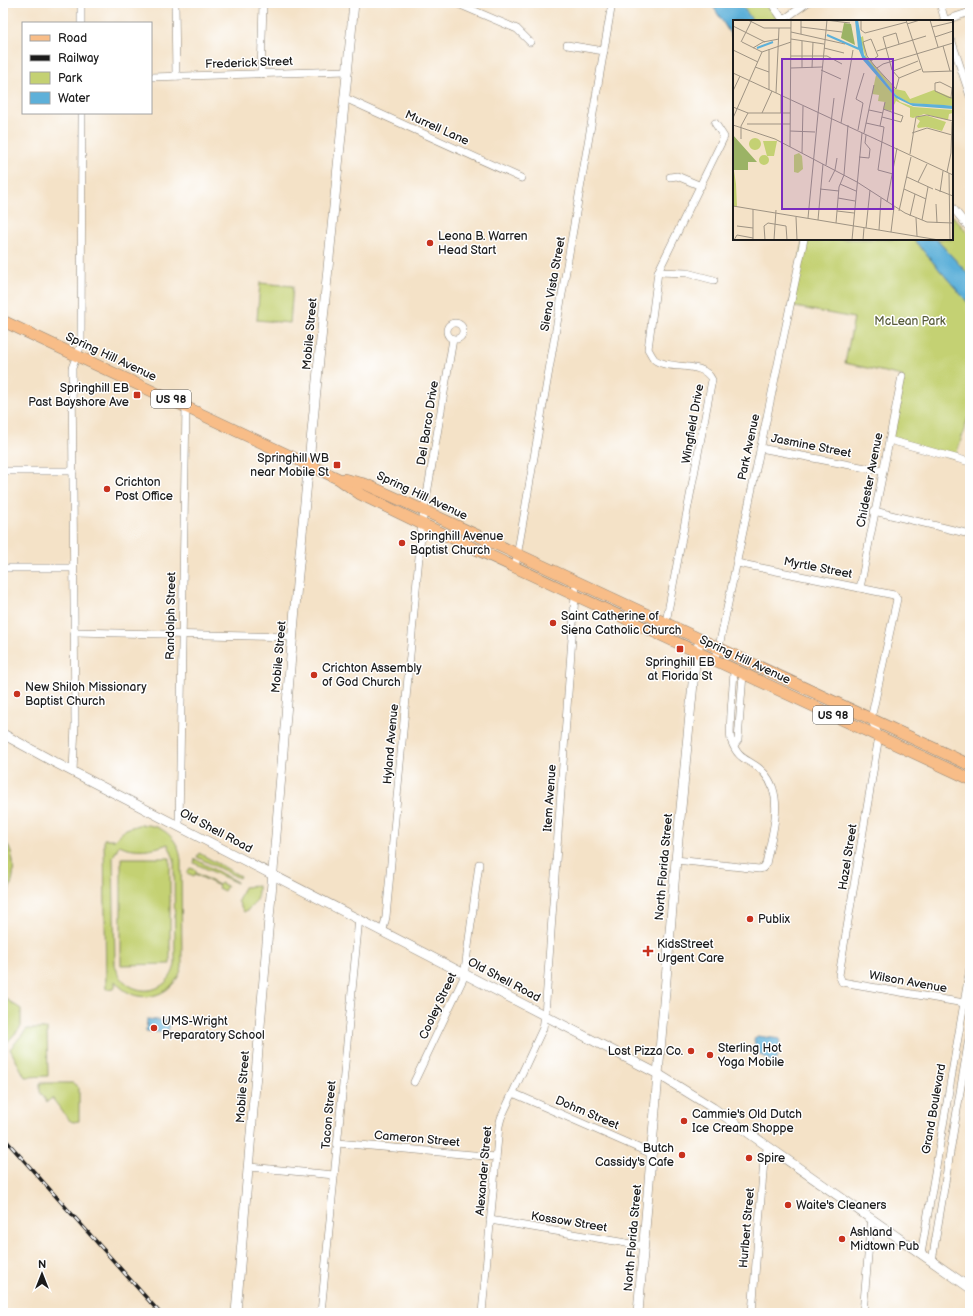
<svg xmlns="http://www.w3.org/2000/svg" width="973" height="1316" font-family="'Balsamiq Sans',sans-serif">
	<rect width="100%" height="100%" fill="#fff"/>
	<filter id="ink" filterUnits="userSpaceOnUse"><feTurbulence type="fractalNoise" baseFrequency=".025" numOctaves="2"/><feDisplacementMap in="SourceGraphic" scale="8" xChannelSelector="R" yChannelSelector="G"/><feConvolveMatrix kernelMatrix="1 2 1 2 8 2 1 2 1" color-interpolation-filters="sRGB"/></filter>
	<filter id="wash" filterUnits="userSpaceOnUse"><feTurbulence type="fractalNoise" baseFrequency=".012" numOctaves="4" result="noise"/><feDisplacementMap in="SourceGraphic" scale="16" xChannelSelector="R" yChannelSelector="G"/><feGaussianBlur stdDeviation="0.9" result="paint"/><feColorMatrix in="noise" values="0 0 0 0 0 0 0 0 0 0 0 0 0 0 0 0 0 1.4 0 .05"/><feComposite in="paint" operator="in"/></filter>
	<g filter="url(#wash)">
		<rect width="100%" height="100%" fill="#f4e2c7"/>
		<g fill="#c4d173" stroke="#707648" fill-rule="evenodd">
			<path d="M740,3H765L779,21H753Z"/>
			<path d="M952,215L970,236V276L936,239H952Z"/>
			<path d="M804,239H913L970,305V412L955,458L889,440L902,376L845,363L854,318L790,306Z"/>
			<path d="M260,283L293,286L290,323L257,320Z"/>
			<path d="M138,825C161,823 179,837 181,861L182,967C174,998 135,1008 115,981V988L106,989L104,839H113V841L126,829ZM168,844L174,859L175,965C167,999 124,998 115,965L113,857L119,845C135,852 152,850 168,844Z"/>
			<path d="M3,838C17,855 17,882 3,900Z"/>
			<path d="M199,853L240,876L239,878L197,857Z"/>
			<path d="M121,858H170V964L121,965Z"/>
			<path d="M195,859L237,882V883L194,863Z"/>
			<path d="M190,868L196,870V873L219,885L221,883L227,886L224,891L218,888L219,886L195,874L194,876L187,873Z"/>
			<path d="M258,886C259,898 254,907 244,912L238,901L244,887Z"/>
			<path d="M3,997L21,1009V1027L3,1047Z"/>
			<path d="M27,1029H47L48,1076L25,1077L10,1049Z"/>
			<path d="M40,1083H73L79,1088V1121L73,1122L69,1120L52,1098L47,1102L40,1092Z"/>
		</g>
		<g fill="#5db0d9" stroke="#3c667a">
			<path d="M711,3H740L753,21H734V40Z"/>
			<path d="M913,239H936L970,276V305Z"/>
			<path d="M147,1019L170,1021L168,1033L146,1031Z"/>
			<path d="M757,1036L780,1039L777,1060L772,1062L756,1052L754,1039Z"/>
		</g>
	</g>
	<g filter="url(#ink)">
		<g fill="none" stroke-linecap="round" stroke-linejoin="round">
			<g stroke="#887f72" stroke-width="8">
				<g id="minor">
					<path d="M81,3V23"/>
					<path d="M175,3L176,76"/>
					<path d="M456,3L517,29L530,42"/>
					<path d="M771,3L784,21"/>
					<path d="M940,3L945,21"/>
					<path d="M783,20L807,3"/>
					<path d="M943,21L970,12"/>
					<path d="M952,42L970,96"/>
					<path d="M567,45L604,51"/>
					<path d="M261,74L263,3"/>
					<path d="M151,77L347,71"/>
					<path d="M345,98L521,178"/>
					<path d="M670,177L677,176L701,186"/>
					<path d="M952,207L970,229"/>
					<path d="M658,272L687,273L714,280"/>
					<circle cx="455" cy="331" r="8"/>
					<path d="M889,440L970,462"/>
					<path d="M760,448L882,471"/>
					<path d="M3,471H73"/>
					<path d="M874,511L970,534"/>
					<path d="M737,563L894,595L897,599L871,719L879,736L839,975L842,982L970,1004"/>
					<path d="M3,568H73"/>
					<path d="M515,568L612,3"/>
					<path d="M860,588L902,376"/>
					<path d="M666,622L712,380C703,360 671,371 655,360C652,357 650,352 648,349L658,272L724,137L715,123"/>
					<path d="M74,632L293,637"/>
					<path d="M714,660L720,642L804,239"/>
					<path d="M734,745L738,740L743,674"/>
					<path d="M73,772L75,724L72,368L81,345L82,113"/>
					<path d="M179,825L186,406"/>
					<path d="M676,860L759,869L763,868L766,864C771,837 786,797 764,773C749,757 740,764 731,740C728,732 734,681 734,669"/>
					<path d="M383,930L386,917L422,524L453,339"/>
					<path d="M414,1082L464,977L479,864"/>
					<path d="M513,1093L652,1154"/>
					<path d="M337,1143L496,1157"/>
					<path d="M249,1167L334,1175"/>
					<path d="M490,1220L644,1246"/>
					<path d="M921,1254L970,968"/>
					<path d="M932,1261L970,1032"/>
					<path d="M321,1313L359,918"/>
					<path d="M482,1313L499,1126L501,1118L543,1028L545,1015L576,582"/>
					<path d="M752,1313L764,1160L768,1146"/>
					<path d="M863,1313L870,1233L872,1220"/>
				</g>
			</g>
			<g stroke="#887f72" stroke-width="10">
				<g id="tertiary">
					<path d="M3,734L54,762L658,1074L713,1108L970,1288"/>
					<path d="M236,1313L297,584L354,3"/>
					<path d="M638,1313L676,860L696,652L701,639"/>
				</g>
			</g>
			<g stroke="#887f72" stroke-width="12">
				<g id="primary">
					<path d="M3,321L339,479L360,494L422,524L970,779"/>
					<path d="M344,479L365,484L425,511L970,765"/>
				</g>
			</g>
			<use href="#minor" stroke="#fff" stroke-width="7"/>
			<use href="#tertiary" stroke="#fff" stroke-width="9"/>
			<use href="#primary" stroke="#f8bd88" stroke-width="11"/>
			<g stroke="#1c1c1c" stroke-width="3.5">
				<path id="rail" d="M3,1137L160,1313"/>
			</g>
			<use href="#rail" stroke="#fff" stroke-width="2" stroke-dasharray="6" stroke-linecap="butt"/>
		</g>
	</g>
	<g fill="#c8321e" stroke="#fff" stroke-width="1.5">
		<circle cx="430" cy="243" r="4"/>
		<rect x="133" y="391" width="8" height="8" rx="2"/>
		<rect x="333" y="461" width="8" height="8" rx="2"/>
		<circle cx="107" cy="489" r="4"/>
		<circle cx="402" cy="543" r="4"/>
		<circle cx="553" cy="623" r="4"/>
		<rect x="676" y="645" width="8" height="8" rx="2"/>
		<circle cx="314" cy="675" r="4"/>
		<circle cx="17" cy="694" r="4"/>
		<circle cx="750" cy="919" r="4"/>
		<path d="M646 945h4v4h4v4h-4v4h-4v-4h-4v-4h4z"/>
		<circle cx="154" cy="1028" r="4"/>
		<circle cx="691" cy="1051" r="4"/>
		<circle cx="710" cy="1055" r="4"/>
		<circle cx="684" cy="1121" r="4"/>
		<circle cx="682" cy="1155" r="4"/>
		<circle cx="749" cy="1158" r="4"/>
		<circle cx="788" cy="1205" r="4"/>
		<circle cx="842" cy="1239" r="4"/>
	</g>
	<g text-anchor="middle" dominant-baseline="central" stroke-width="3" stroke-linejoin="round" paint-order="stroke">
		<g fill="#fff" stroke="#606060" stroke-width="1">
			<rect x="151" y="390" width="40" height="18" rx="3"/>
			<rect x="813" y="706" width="40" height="18" rx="3"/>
		</g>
		<g font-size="11" font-weight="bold" fill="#1c1c1c">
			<text x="171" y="399">US 98</text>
			<text x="833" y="715">US 98</text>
		</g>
		<g font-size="12" fill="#1c1c1c" stroke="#fff">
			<text transform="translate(249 63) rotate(-2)">Frederick Street</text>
			<text transform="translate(437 128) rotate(24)">Murrell Lane</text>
			<text transform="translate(553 284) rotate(-80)">Siena Vista Street</text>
			<text transform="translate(310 334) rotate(-85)">Mobile Street</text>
			<text transform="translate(111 357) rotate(25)">Spring Hill Avenue</text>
			<text transform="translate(428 423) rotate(-81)">Del Barco Drive</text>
			<text transform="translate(693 424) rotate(-80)">Wingfield Drive</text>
			<text transform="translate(811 446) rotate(11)">Jasmine Street</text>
			<text transform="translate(749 447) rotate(-78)">Park Avenue</text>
			<text transform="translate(870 480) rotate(-79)">Chidester Avenue</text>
			<text transform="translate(422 496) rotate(25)">Spring Hill Avenue</text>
			<text transform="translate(818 568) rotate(11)">Myrtle Street</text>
			<text transform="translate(171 616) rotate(-89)">Randolph Street</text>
			<text transform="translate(279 657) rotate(-85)">Mobile Street</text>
			<text transform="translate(745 660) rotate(25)">Spring Hill Avenue</text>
			<text transform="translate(391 744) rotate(-85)">Hyland Avenue</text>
			<text transform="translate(550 798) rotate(-86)">Item Avenue</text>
			<text transform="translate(216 831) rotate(28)">Old Shell Road</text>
			<text transform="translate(848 857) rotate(-81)">Hazel Street</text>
			<text transform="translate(664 867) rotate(-85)">North Florida Street</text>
			<text transform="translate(504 980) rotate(28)">Old Shell Road</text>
			<text transform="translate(908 982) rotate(10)">Wilson Avenue</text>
			<text transform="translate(438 1006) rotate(-65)">Cooley Street</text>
			<text transform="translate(243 1087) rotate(-86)">Mobile Street</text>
			<text transform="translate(934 1109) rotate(-80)">Grand Boulevard</text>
			<text transform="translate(587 1113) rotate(23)">Dohm Street</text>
			<text transform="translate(329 1115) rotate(-85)">Tacon Street</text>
			<text transform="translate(417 1139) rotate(5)">Cameron Street</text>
			<text transform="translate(484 1171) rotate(-85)">Alexander Street</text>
			<text transform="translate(569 1222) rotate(9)">Kossow Street</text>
			<text transform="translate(747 1228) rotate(-85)">Hurlbert Street</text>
			<text transform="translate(633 1238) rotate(-85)">North Florida Street</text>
		</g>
		<g font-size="12" fill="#1c1c1c" stroke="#fff" text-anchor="start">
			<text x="438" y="236">Leona B. Warren<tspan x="438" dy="14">Head Start</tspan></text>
			<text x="129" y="388" text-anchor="end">Springhill EB<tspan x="129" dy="14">Past Bayshore Ave</tspan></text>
			<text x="329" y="458" text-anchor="end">Springhill WB<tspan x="329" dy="14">near Mobile St</tspan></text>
			<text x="115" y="482">Crichton<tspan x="115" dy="14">Post Office</tspan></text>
			<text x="410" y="536">Springhill Avenue<tspan x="410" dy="14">Baptist Church</tspan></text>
			<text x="561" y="616">Saint Catherine of<tspan x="561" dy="14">Siena Catholic Church</tspan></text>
			<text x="680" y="662" text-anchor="middle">Springhill EB<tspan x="680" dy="14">at Florida St</tspan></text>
			<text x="322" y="668">Crichton Assembly<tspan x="322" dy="14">of God Church</tspan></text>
			<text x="25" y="687">New Shiloh Missionary<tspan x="25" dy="14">Baptist Church</tspan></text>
			<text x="758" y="919">Publix</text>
			<text x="657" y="944">KidsStreet<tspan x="657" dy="14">Urgent Care</tspan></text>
			<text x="162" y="1021">UMS-Wright<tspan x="162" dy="14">Preparatory School</tspan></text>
			<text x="718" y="1048">Sterling Hot<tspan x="718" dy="14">Yoga Mobile</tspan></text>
			<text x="683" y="1051" text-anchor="end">Lost Pizza Co.</text>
			<text x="692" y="1114">Cammie's Old Dutch<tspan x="692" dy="14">Ice Cream Shoppe</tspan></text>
			<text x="674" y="1148" text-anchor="end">Butch<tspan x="674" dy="14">Cassidy's Cafe</tspan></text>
			<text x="757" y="1158">Spire</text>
			<text x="796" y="1205">Waite's Cleaners</text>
			<text x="850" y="1232">Ashland<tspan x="850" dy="14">Midtown Pub</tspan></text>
		</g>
		<g font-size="12" fill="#575b3a" stroke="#fff">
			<text x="910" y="321">McLean Park</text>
		</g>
	</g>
	<g transform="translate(733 20)">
		<rect width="220" height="220" fill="#f4e2c7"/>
		<path d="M130,16L133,36L162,69L172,71L177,79L201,70L220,78V86L176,83L163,75L133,39L127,18ZM143,55L167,82L181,87L220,90V93L216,94L215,100L191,94L180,98L177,97V88L163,81L158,91L150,89L152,82L145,81L146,75L139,74ZM187,96H195L213,102L209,111L194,107L185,108L184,106L187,101L183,98ZM16 124a6 6 0 1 1 12 0a6 6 0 1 1-12 0ZM30,121H44L41,136H34ZM66,133L69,136L70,149L65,153L61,152V135ZM26 140a5 5 0 1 1 10 0a5 5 0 1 1-10 0ZM0,144L3,164L4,187L0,186Z" fill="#c4d173"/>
		<path d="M111,3L118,4L122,25L108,18ZM0,115L24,142H15V150H1Z" fill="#9bb365"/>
		<path d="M122,0H125L131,35L163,75L177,83L211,85L220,86V89L180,86L163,78L130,40L125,28Z" fill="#5db0d9"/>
		<path fill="none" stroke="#5db0d9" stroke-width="2" d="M94,15L126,29M24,28L40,22"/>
		<path fill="none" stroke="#9e9383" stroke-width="1" d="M15,0L31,8H58M92,0L117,3M128,0V10L132,13L174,2M173,0L190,52L220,51M197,0L205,27M174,4L187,0M0,6L32,22M68,7L109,12M199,7L220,2M58,12L112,24M68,14V0M202,17L220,11M58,19L91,24M69,21V48M8,22L19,0M9,22L29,32M210,26L217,51M20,28L30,22L46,19M91,28L111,33M36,29V70M0,30L25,42M144,31L193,16M29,32L58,22M58,36H94L109,44M138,41L145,36L138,19L130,22L134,36L141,45L163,69L166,58L188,49M22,47L36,52M58,48L89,47M79,48L80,22M144,48L150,44L220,23M88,50L108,59M160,51L185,41M0,53L220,155M166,58L159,50L150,17L163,13L166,24M0,71L7,56M43,73L46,8M218,78L219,68L207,62L202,63V71L215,77L218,78H220M0,87L15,93H57M136,90L150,93M29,93L39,71M48,93V75M149,97L168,102L170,96L150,89M0,98L29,32M108,103L120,30M133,103L151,107L145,150L160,154M14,104H57M0,105L42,119L124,162L172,193L194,202L220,203M147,106L152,82M125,110L130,83L123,79L131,53M57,111L82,112M131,113L141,65M179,113L194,108L219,115M8,119V106L15,93M57,127L58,0M69,133L70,86M177,134L183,97L194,95L220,101M126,137L136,138L137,129L132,123L133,115M93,145L101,78M214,152L218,133L219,102M216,153L217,220M174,157L200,169M96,162L102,150L104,138M185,162L194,144M107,164L123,171M87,169L106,171M171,169L193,179M202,169L220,176M207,172L210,151M105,178L122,181M154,182L164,128M203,184L204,203M0,186L206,220M20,189V220M104,191L121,193M166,191L178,137M177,196L182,174M63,197L64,220M75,198L94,0M183,198L184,216M85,200L90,144M189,200L195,167M103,203L106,167L111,155L115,105M4,206L20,208M133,208L137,170M146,210L148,178M158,212L161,187M1,220L4,215L20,218M32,220L31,206L35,203L53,206L54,220M41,220L43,190M119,220L129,113M130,220L131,208"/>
		<path fill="#7b2cbf" fill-opacity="0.15" stroke="#7b2cbf" stroke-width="2" d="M49,39H160V189H49Z"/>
		<rect width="220" height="220" fill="none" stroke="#1c1c1c" stroke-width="2"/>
	</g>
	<rect width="973" height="1316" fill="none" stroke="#fff" stroke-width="16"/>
	<rect x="22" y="22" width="130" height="92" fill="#ffffff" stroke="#a4a4a4"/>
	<rect x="30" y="35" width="20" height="6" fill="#f8bd88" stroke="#a4a4a4"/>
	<text x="58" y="42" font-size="12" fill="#1c1c1c">Road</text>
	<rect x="30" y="55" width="20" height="6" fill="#1c1c1c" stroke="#a4a4a4"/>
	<text x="58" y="62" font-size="12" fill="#1c1c1c">Railway</text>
	<rect x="30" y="72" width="20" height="12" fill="#c4d173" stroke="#a4a4a4"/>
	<text x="58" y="82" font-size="12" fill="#1c1c1c">Park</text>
	<rect x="30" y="92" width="20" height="12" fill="#5db0d9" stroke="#a4a4a4"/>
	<text x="58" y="102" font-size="12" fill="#1c1c1c">Water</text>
	<g transform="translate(42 1274)" stroke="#ffffff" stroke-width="3" paint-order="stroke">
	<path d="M0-3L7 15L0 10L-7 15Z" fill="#1c1c1c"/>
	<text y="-6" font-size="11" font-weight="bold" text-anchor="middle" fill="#1c1c1c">N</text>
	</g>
</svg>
